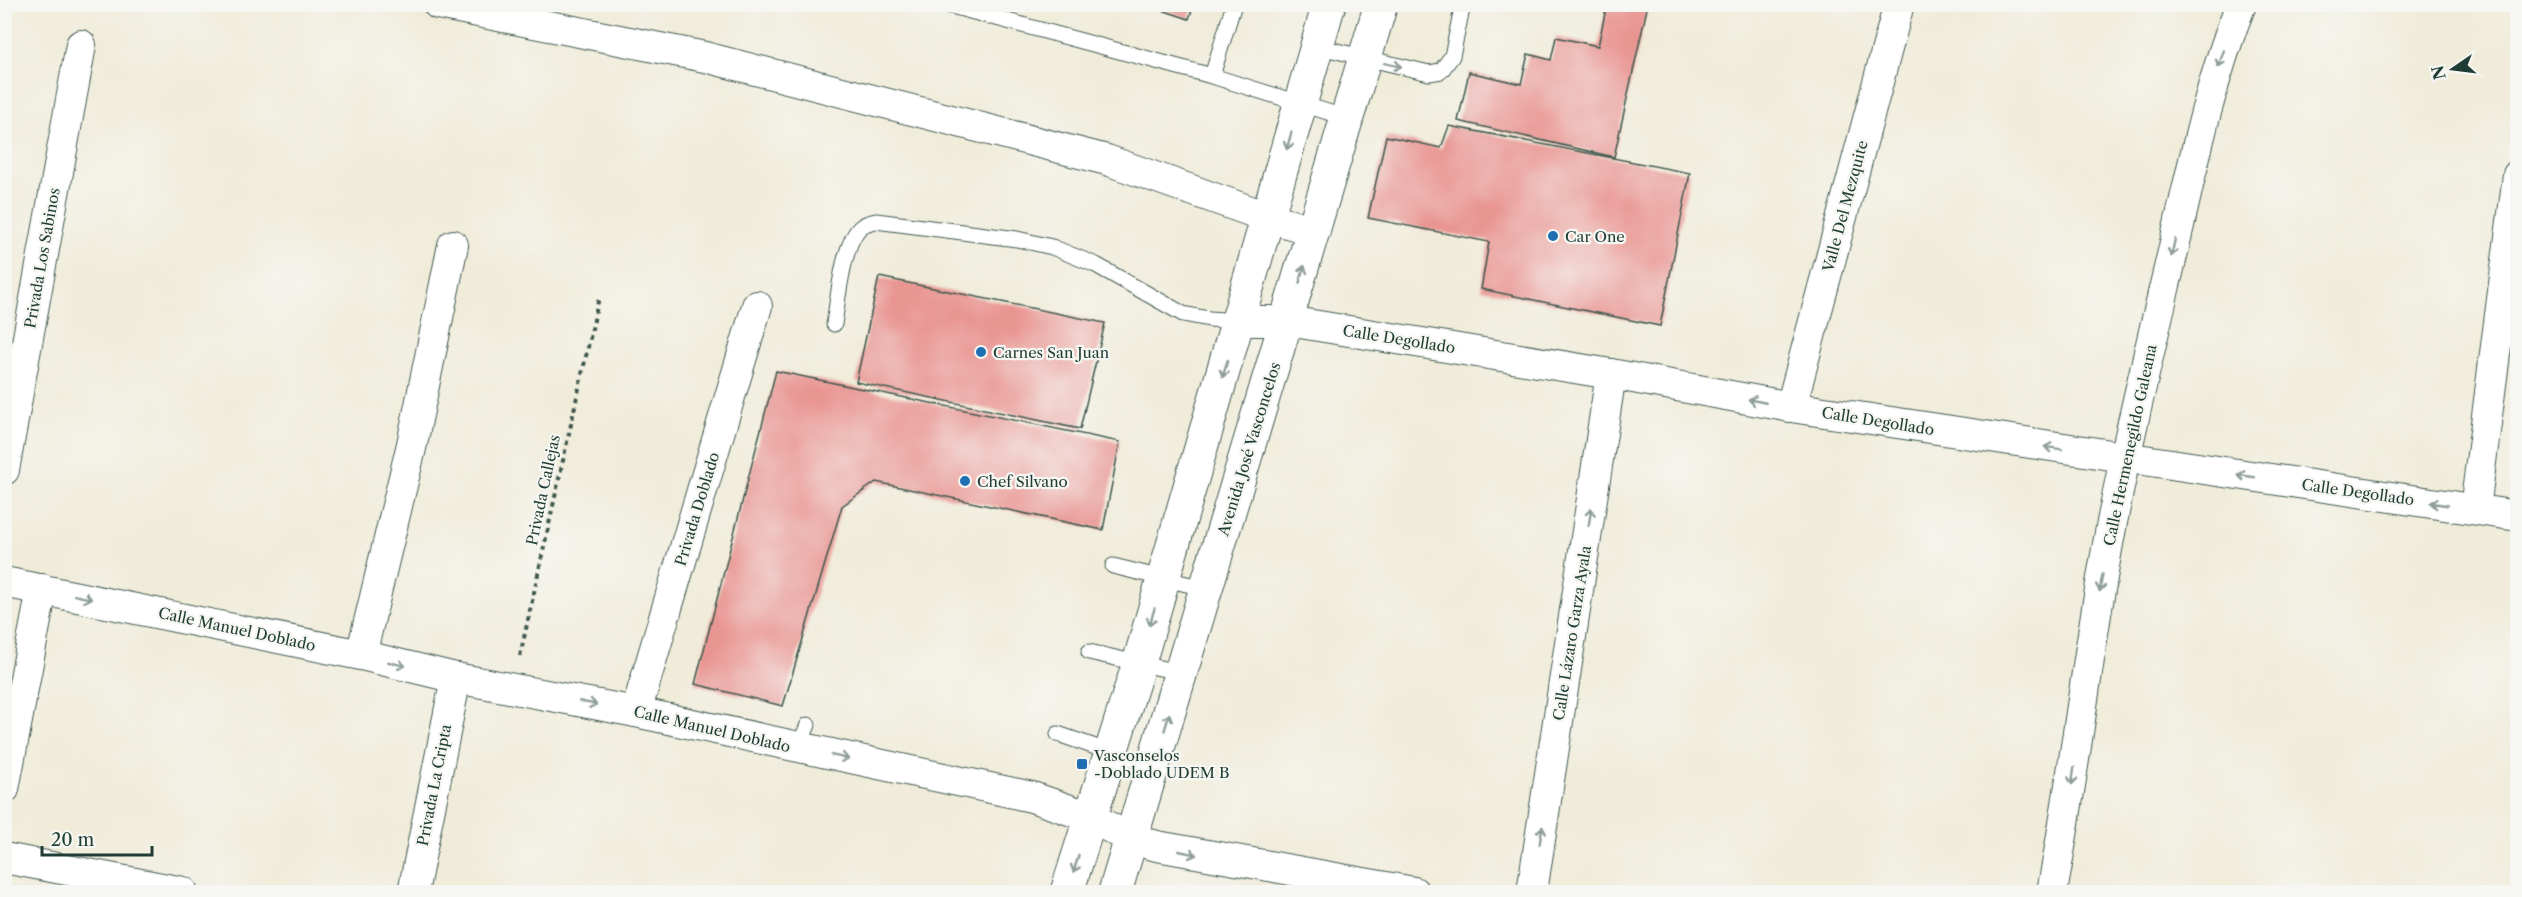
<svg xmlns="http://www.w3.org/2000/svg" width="2522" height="897" font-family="'Libre Caslon Text',serif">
	<rect width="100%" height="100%" fill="#f6f6f2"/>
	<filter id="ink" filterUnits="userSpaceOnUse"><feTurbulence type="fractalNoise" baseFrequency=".0167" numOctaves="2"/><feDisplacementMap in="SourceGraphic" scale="12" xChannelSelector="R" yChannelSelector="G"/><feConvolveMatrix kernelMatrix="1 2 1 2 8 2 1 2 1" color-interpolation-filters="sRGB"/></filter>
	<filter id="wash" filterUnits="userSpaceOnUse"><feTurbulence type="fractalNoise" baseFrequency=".008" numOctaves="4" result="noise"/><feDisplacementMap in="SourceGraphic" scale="24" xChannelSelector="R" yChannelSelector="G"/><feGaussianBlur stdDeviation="1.35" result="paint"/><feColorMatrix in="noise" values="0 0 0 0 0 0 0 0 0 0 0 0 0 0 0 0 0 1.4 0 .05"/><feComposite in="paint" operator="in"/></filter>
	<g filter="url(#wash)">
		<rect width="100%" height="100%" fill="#f0ecd9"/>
		<g id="blocks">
			<g fill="#e99693">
				<path d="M1144,4H1194L1189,19Z"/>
				<path d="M1607,4H1648L1614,157L1458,121L1469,72L1521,84L1528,54L1551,60L1556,37L1598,46Z"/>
				<path d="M1449,126L1690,173L1660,326L1481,289L1489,242L1368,218L1386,136L1441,148Z"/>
				<path d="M879,277L1105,323L1080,429L856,382Z"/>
				<path d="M776,371L1120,442L1103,530L876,482L842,506L783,706L695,684Z"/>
			</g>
		</g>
	</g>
	<g filter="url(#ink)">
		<use href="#blocks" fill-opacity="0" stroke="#3e574d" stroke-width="1.5"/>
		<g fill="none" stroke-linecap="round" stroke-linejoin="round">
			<g stroke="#3e574d" stroke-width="17">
				<g id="service">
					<path d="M944,4L1212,76L1347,118"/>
					<path d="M1316,46L1429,73L1441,71L1452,56L1463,4"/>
					<path d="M1212,76L1234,4"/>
					<path d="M834,324C838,300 843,240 862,226C866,223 871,222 876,221L1017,239L1052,247L1096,265L1183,314L1209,319L1239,321"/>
					<path d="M1113,566L1207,589"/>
					<path d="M1089,652L1182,673"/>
					<path d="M1058,734L1153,767"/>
					<path d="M798,748L808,725"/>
				</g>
			</g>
			<g stroke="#3e574d" stroke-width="32">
				<g id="minor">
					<path d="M438,4L705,57L1107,160L1267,217L1315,231"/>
					<path d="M1239,321H1288L1611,374L1791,407L2518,516"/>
					<path d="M1791,407L1899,4"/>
					<path d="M4,470L81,45"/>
					<path d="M2475,509L2518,175"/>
					<path d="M4,582L361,655L456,678L636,712L1032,797L1090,817L1131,839L1157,846L1414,892"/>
					<path d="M361,655L412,444L453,245"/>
					<path d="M636,712L757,306"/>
					<path d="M4,789L42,589"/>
					<path d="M4,858L183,892"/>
					<path d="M413,892L456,678"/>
					<path d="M1532,892L1611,374"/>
					<path d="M2052,892C2071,792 2083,691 2100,590C2118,479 2145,369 2171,260C2191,174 2208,87 2241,4"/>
				</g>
			</g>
			<g stroke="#3e574d" stroke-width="35">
				<g id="secondary">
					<path d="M1067,892L1139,663L1329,4"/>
					<path d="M1115,892L1381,4"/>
				</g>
			</g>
			<path stroke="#3e574d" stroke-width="4" stroke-dasharray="4.5 4.5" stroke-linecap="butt" d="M520,656L599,297"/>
			<use href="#service" stroke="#fff" stroke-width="15"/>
			<use href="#minor" stroke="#fff" stroke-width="30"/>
			<use href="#secondary" stroke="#fff" stroke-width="33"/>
		</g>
		<defs><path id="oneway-shaft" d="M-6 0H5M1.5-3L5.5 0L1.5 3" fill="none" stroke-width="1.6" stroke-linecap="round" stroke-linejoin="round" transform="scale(1.5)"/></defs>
		<g stroke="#8f9e9a">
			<use href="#oneway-shaft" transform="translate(2221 59) rotate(109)"/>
			<use href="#oneway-shaft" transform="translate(1393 65) rotate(12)"/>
			<use href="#oneway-shaft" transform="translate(1289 141) rotate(106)"/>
			<use href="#oneway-shaft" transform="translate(2173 248) rotate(103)"/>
			<use href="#oneway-shaft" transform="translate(1302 274) rotate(-74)"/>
			<use href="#oneway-shaft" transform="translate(1225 369) rotate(106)"/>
			<use href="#oneway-shaft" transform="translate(1757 401) rotate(-169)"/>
			<use href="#oneway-shaft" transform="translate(2053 448) rotate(-171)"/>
			<use href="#oneway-shaft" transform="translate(2246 476) rotate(-172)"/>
			<use href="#oneway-shaft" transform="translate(2439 504) rotate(-172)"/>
			<use href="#oneway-shaft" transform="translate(1590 517) rotate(-81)"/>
			<use href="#oneway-shaft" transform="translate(2101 583) rotate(100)"/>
			<use href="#oneway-shaft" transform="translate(83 597) rotate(12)"/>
			<use href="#oneway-shaft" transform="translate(1152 617) rotate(106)"/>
			<use href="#oneway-shaft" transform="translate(397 664) rotate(14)"/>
			<use href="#oneway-shaft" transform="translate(588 703) rotate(11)"/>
			<use href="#oneway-shaft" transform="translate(1167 722) rotate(-73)"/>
			<use href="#oneway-shaft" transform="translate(840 757) rotate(12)"/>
			<use href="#oneway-shaft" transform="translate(2073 776) rotate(98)"/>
			<use href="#oneway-shaft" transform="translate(1541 835) rotate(-81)"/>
			<use href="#oneway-shaft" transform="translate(1188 853) rotate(13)"/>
			<use href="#oneway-shaft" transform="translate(1076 864) rotate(107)"/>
		</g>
	</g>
	<g fill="#1f6fb2" stroke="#f6f6f2" stroke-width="2">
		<circle cx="1553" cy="236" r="6"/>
		<circle cx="981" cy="352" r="6"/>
		<circle cx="965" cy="481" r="6"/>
		<rect x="1076" y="758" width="12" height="12" rx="3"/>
	</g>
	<g text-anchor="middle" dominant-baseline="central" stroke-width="4.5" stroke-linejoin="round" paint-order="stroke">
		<g font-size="15" fill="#1f3d34" stroke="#f6f6f2">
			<text transform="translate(1845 206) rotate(-75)">Valle Del Mezquite</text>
			<text transform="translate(42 258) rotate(-80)">Privada Los Sabinos</text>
			<text transform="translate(1399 339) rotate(9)">Calle Degollado</text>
			<text transform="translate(1878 421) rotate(9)">Calle Degollado</text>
			<text transform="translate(2130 445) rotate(-78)">Calle Hermenegildo Galeana</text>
			<text transform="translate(1249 449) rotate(-73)">Avenida José Vasconcelos</text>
			<text transform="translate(543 490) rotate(-78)">Privada Callejas</text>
			<text transform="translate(2358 492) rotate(8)">Calle Degollado</text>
			<text transform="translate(697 509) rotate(-73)">Privada Doblado</text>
			<text transform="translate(237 629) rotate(12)">Calle Manuel Doblado</text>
			<text transform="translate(1572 633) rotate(-81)">Calle Lázaro Garza Ayala</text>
			<text transform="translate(712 729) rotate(13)">Calle Manuel Doblado</text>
			<text transform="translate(434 785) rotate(-79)">Privada La Cripta</text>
		</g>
		<g font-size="15" fill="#1f3d34" stroke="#f6f6f2" text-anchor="start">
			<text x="1565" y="236">Car One</text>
			<text x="993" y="352">Carnes San Juan</text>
			<text x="977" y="481">Chef Silvano</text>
			<text x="1094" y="755">Vasconselos<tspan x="1094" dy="17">-Doblado UDEM B</tspan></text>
		</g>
	</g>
	<rect width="2522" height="897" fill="none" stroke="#f6f6f2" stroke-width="24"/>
	<g transform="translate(2453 69) rotate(256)" stroke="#f6f6f2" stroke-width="4.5" paint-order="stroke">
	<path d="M0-4.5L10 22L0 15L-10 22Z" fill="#1f3d34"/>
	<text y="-9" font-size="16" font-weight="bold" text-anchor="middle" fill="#1f3d34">N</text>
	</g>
	<path d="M42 846v9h110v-9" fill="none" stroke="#1f3d34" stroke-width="3"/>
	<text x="51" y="846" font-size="18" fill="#1f3d34" stroke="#f6f6f2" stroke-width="4.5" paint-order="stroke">20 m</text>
</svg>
